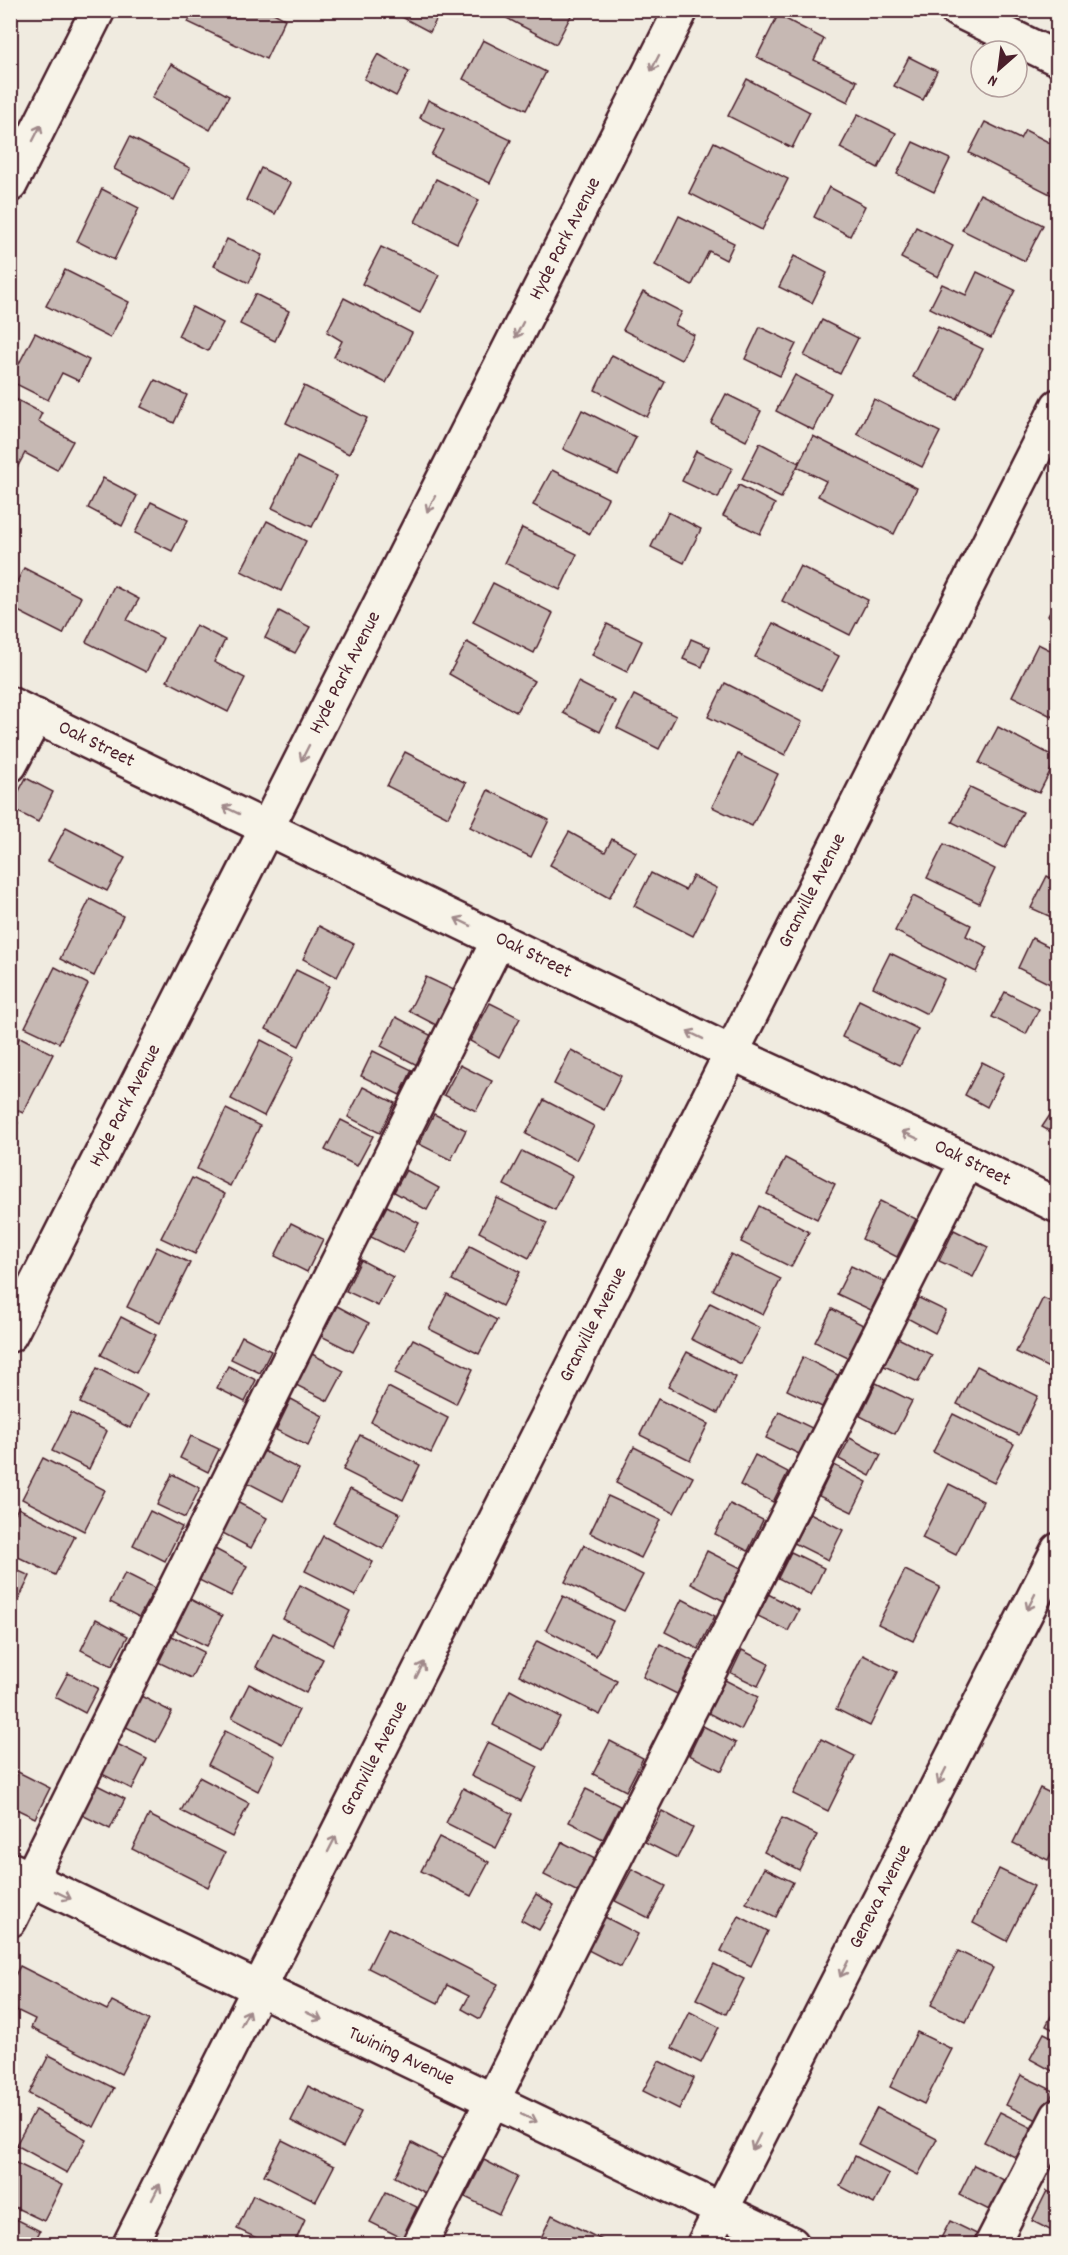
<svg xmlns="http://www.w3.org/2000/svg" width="1068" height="2255" font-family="Dekko,sans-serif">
	<rect width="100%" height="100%" fill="#f0ebe0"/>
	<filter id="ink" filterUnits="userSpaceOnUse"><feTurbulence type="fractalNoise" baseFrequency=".0167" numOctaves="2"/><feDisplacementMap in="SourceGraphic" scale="12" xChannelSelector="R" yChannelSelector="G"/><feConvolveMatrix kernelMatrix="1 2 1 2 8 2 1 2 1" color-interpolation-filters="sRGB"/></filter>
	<g filter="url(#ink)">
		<g fill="#c6b8b3" stroke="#4a1f2b" stroke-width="1.5">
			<path d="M194,10H268L285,19L266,59L188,22Z"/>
			<path d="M398,10H441L430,32L396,14Z"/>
			<path d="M499,10H574L556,44L497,13Z"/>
			<path d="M778,15L824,39L814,60L857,81L848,102L757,57Z"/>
			<path d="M483,40L546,72L526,110L463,79Z"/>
			<path d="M378,54L409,72L396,96L364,79Z"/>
			<path d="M909,57L937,71L923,100L894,86Z"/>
			<path d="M171,64L229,96L210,130L152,98Z"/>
			<path d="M747,79L810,112L792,148L728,116Z"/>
			<path d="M428,100L511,140L490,183L431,155L444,130L420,118Z"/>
			<path d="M858,114L896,133L878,168L840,148Z"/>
			<path d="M985,122L1020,139L1025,130L1058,147V198L969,153Z"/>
			<path d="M130,137L190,168L174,200L114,169Z"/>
			<path d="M714,142L788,179L762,230L689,193Z"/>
			<path d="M913,142L950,159L934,192L897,174Z"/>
			<path d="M261,168L291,183L275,214L246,200Z"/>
			<path d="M436,179L479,200L457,243L415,222Z"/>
			<path d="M829,187L865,206L850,236L814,217Z"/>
			<path d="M102,189L139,208L114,260L77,241Z"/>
			<path d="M980,194L1043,225L1025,261L962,230Z"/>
			<path d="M679,216L734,243L726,260L709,251L692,285L655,265Z"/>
			<path d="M916,227L953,246L938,277L901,258Z"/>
			<path d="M227,239L262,255L249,283L214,266Z"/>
			<path d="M381,247L439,275L420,313L362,284Z"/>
			<path d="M794,256L827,273L812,303L779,287Z"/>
			<path d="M65,270L129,302L110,338L46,306Z"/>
			<path d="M977,272L1015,290L991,338L930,308L942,284L966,295Z"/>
			<path d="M643,292L682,312L675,325L694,335L681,360L623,330Z"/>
			<path d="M255,294L289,311L275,341L240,324Z"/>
			<path d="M344,298L412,333L386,383L334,357L342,341L327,332Z"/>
			<path d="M192,307L223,323L208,351L178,336Z"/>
			<path d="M822,320L858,338L840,374L804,356Z"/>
			<path d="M760,327L796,344L780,376L745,359Z"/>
			<path d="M938,327L983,349L957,399L913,377Z"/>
			<path d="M35,333L89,360L79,381L62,373L48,400L10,381Z"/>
			<path d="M612,355L665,382L647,417L595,390Z"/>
			<path d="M795,375L831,393L813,430L776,411Z"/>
			<path d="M155,380L187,395L174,423L141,407Z"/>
			<path d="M304,386L367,418L349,454L286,423Z"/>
			<path d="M726,394L761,411L746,441L711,423Z"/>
			<path d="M10,396L42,413L38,421L73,441L57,470L25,453L18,466L10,462Z"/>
			<path d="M874,399L940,432L922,467L857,434Z"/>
			<path d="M582,410L636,437L618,475L563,449Z"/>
			<path d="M813,436L917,488L894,534L818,496L826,481L797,467Z"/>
			<path d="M760,443L799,463L781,498L742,479Z"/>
			<path d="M696,451L732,468L718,498L682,481Z"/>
			<path d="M297,457L337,476L312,527L272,508Z"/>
			<path d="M552,470L608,498L590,534L533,505Z"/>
			<path d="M103,478L137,496L122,526L88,508Z"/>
			<path d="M739,485L775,504L760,534L723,516Z"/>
			<path d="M151,502L188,520L172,551L135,533Z"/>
			<path d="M668,512L701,529L684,563L651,547Z"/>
			<path d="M267,521L306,541L281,591L241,571Z"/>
			<path d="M522,528L577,554L560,590L505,563Z"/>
			<path d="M800,566L868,600L850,635L782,601Z"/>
			<path d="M24,568L81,597L63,634L10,607V595Z"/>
			<path d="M493,583L553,613L534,653L473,622Z"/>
			<path d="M114,586L139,599L127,620L163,638L146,672L86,642Z"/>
			<path d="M1058,596V621L1048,616Z"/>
			<path d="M279,611L310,627L295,653L265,638Z"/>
			<path d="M773,623L839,656L821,690L755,657Z"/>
			<path d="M607,624L642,641L627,672L592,655Z"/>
			<path d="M196,625L225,640L214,662L245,678L228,712L167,681Z"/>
			<path d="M691,639L710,647L702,667L683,659Z"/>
			<path d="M467,642L534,681L516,712L449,674Z"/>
			<path d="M1038,644L1058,654V708L1053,717L1012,696Z"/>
			<path d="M578,682L615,701L600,732L563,713Z"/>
			<path d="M725,683L802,722L785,755L708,717Z"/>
			<path d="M634,695L676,716L659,749L617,728Z"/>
			<path d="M998,727L1057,758L1039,793L979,763Z"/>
			<path d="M405,752L466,783L448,817L387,786Z"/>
			<path d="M738,754L778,774L752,826L712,807Z"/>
			<path d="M26,778L53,792L38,822L10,808Z"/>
			<path d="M970,787L1023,812L1005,848L952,822Z"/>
			<path d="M488,790L549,820L531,857L470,827Z"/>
			<path d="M66,827L125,858L107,891L48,861Z"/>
			<path d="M569,832L605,852L612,839L636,852L609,898L550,865Z"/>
			<path d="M944,844L995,869L979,903L927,878Z"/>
			<path d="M651,873L685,890L693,876L717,888L693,936L634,906Z"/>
			<path d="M1047,876L1058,882V920L1031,908Z"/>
			<path d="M913,896L971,925L966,936L988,947L976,972L895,931Z"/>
			<path d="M90,899L123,916L94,976L60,959Z"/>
			<path d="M319,926L354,944L337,977L303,959Z"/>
			<path d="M1032,938L1058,951V970L1050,984L1018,968Z"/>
			<path d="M890,953L944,979L927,1014L873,987Z"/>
			<path d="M55,967L88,984L59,1043L25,1027Z"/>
			<path d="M296,970L329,986L299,1046L266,1029Z"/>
			<path d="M426,977L454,990L436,1025L409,1011Z"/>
			<path d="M1005,992L1039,1009L1026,1034L992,1017Z"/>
			<path d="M859,1000L918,1029L900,1065L842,1037Z"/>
			<path d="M490,1003L520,1018L499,1057L470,1041Z"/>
			<path d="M396,1017L432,1036L417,1065L381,1046Z"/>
			<path d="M20,1037L53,1054L23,1113L10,1107V1056Z"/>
			<path d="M261,1040L294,1057L264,1116L231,1099Z"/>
			<path d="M571,1050L621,1076L604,1110L554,1084Z"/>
			<path d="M373,1051L412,1070L400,1095L361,1076Z"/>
			<path d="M982,1062L1004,1073L987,1107L965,1095Z"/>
			<path d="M460,1065L492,1081L476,1111L444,1095Z"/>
			<path d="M363,1087L395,1103L380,1133L348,1117Z"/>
			<path d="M544,1100L594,1126L576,1160L526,1134Z"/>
			<path d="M1058,1103V1136L1042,1127Z"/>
			<path d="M226,1109L260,1126L230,1186L197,1169Z"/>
			<path d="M434,1114L466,1130L451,1160L419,1144Z"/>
			<path d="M10,1120L18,1123L10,1138Z"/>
			<path d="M341,1120L373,1136L357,1166L325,1150Z"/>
			<path d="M522,1151L572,1176L555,1210L504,1185Z"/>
			<path d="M785,1158L835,1184L817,1219L767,1194Z"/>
			<path d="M406,1170L439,1188L427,1210L394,1192Z"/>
			<path d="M192,1178L225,1194L195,1254L161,1238Z"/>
			<path d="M497,1198L547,1223L529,1258L479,1232Z"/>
			<path d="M880,1201L916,1219L897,1257L862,1239Z"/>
			<path d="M387,1206L419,1223L403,1253L371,1237Z"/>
			<path d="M759,1206L809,1232L791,1267L741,1242Z"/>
			<path d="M291,1223L323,1239L307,1272L275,1256Z"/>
			<path d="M954,1230L988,1247L973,1277L939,1261Z"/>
			<path d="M470,1246L520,1272L502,1306L452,1280Z"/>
			<path d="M157,1247L190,1263L160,1323L127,1307Z"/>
			<path d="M731,1254L781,1279L763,1315L713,1290Z"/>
			<path d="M361,1260L393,1277L378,1306L346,1291Z"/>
			<path d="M851,1266L885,1282L871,1310L837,1294Z"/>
			<path d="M447,1294L497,1320L479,1354L429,1329Z"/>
			<path d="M917,1297L946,1311L935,1333L907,1318Z"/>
			<path d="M1043,1298L1058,1305V1355L1051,1369L1016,1352Z"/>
			<path d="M710,1303L760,1328L741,1364L691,1339Z"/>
			<path d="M337,1306L369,1323L353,1352L321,1336Z"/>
			<path d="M832,1309L867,1327L850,1359L815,1342Z"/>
			<path d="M121,1317L156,1335L136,1373L101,1355Z"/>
			<path d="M242,1336L271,1351L260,1373L231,1359Z"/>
			<path d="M898,1338L932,1355L918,1382L884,1366Z"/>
			<path d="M413,1339L473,1369L456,1404L395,1373Z"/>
			<path d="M687,1352L736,1377L718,1413L668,1387Z"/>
			<path d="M312,1354L344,1371L328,1401L296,1385Z"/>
			<path d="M803,1357L838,1375L822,1407L787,1390Z"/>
			<path d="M228,1366L256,1380L245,1402L217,1388Z"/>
			<path d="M977,1366L1038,1396L1019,1435L957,1404Z"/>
			<path d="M97,1368L147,1394L130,1428L80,1403Z"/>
			<path d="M876,1383L912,1401L895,1434L860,1416Z"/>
			<path d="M388,1387L448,1418L431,1453L371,1422Z"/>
			<path d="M291,1399L323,1416L308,1446L276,1430Z"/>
			<path d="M658,1399L708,1424L690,1460L640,1435Z"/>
			<path d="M779,1412L812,1428L799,1454L766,1438Z"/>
			<path d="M71,1413L107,1431L89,1469L52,1451Z"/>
			<path d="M953,1414L1014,1444L994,1483L933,1452Z"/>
			<path d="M360,1435L420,1465L403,1500L343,1470Z"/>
			<path d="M191,1436L219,1449L208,1472L180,1458Z"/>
			<path d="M850,1438L881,1455L870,1476L839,1459Z"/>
			<path d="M634,1447L693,1477L674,1513L616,1483Z"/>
			<path d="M263,1451L299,1469L283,1501L248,1483Z"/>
			<path d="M755,1455L788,1472L773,1502L740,1485Z"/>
			<path d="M43,1458L105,1490L84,1531L22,1499Z"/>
			<path d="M834,1465L867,1482L852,1512L819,1496Z"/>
			<path d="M172,1474L200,1488L185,1518L157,1505Z"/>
			<path d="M949,1484L983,1501L956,1555L922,1538Z"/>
			<path d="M350,1489L400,1514L383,1549L333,1523Z"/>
			<path d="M608,1496L660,1520L641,1558L590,1533Z"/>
			<path d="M235,1501L267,1518L251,1548L219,1531Z"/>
			<path d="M730,1504L763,1520L748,1551L715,1534Z"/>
			<path d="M18,1508L75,1536L55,1575L10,1553V1523Z"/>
			<path d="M150,1511L182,1527L165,1561L133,1545Z"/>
			<path d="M810,1513L843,1530L828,1560L794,1543Z"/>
			<path d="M323,1536L373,1562L355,1596L305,1571Z"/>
			<path d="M584,1545L643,1575L624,1611L565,1582Z"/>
			<path d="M215,1549L247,1566L231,1596L199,1580Z"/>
			<path d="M707,1551L741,1568L724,1601L691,1584Z"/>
			<path d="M791,1552L824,1568L811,1595L778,1578Z"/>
			<path d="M10,1567L30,1576L12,1613L10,1612Z"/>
			<path d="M905,1570L940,1587L913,1641L878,1624Z"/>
			<path d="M125,1573L155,1588L139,1617L110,1602Z"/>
			<path d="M300,1585L350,1611L333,1645L283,1619Z"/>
			<path d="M768,1594L799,1610L788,1631L758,1616Z"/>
			<path d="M563,1596L613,1621L596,1656L546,1630Z"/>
			<path d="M190,1599L222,1616L207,1646L174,1630Z"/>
			<path d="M682,1599L715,1616L698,1649L665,1632Z"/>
			<path d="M96,1619L128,1636L112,1666L81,1650Z"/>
			<path d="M273,1633L323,1659L306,1693L256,1667Z"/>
			<path d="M172,1636L204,1652L191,1678L158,1662Z"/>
			<path d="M537,1641L617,1681L600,1715L519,1675Z"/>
			<path d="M660,1644L693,1661L677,1694L643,1677Z"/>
			<path d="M742,1650L769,1664L758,1686L731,1673Z"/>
			<path d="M863,1655L897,1672L870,1726L836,1709Z"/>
			<path d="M68,1673L98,1688L85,1713L55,1697Z"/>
			<path d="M725,1680L758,1697L741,1730L708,1713Z"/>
			<path d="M249,1684L299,1710L282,1744L232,1718Z"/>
			<path d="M510,1690L560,1717L543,1750L493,1725Z"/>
			<path d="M139,1695L172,1712L156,1742L124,1726Z"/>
			<path d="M703,1726L736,1743L722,1771L689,1755Z"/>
			<path d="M225,1731L275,1756L258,1791L208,1765Z"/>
			<path d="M821,1739L855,1756L828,1811L793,1794Z"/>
			<path d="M610,1741L643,1758L626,1791L593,1774Z"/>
			<path d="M488,1742L538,1767L521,1801L471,1776Z"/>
			<path d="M115,1743L147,1759L132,1789L100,1773Z"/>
			<path d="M18,1772L50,1788L35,1818L10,1806V1787Z"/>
			<path d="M199,1777L249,1803L232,1837L181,1811Z"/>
			<path d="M93,1783L125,1799L110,1829L78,1813Z"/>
			<path d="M463,1788L513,1814L496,1848L446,1823Z"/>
			<path d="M1040,1788L1058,1797V1840L1048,1860L1013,1843Z"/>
			<path d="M586,1789L620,1806L603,1839L569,1822Z"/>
			<path d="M662,1811L693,1828L677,1858L645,1842Z"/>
			<path d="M149,1815L225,1853L208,1887L132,1849Z"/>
			<path d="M782,1818L817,1835L799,1870L764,1852Z"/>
			<path d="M439,1837L489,1862L471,1896L421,1871Z"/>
			<path d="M562,1842L595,1859L578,1892L544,1875Z"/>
			<path d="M764,1868L793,1882L776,1917L746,1903Z"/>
			<path d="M632,1869L666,1886L649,1918L615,1901Z"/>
			<path d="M999,1869L1034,1886L1007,1941L973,1923Z"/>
			<path d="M536,1894L554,1905L539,1930L521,1920Z"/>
			<path d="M739,1916L768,1931L751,1966L721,1951Z"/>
			<path d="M605,1917L638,1934L621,1967L588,1950Z"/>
			<path d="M388,1928L498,1984L480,2019L462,2009L469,1996L447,1985L438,2003L368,1968Z"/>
			<path d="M958,1951L993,1968L966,2022L931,2005Z"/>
			<path d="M714,1964L744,1979L726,2014L696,1999Z"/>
			<path d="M20,1966L107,2010L112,2001L149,2020L121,2074L31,2028L35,2019L10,2007V1985Z"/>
			<path d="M1057,2005L1058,2006V2032L1046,2026Z"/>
			<path d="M690,2012L719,2027L701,2063L672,2048Z"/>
			<path d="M917,2032L952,2049L924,2104L890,2087Z"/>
			<path d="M1044,2033L1058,2040V2074L1030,2059Z"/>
			<path d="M49,2055L114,2088L94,2127L29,2094Z"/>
			<path d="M659,2061L694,2078L679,2109L643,2091Z"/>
			<path d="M1021,2075L1054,2091L1039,2121L1006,2105Z"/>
			<path d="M308,2086L361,2112L343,2147L291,2121Z"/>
			<path d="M877,2108L937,2139L918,2175L858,2144Z"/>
			<path d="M35,2110L86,2139L67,2173L16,2145Z"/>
			<path d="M1000,2112L1032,2128L1017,2158L984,2142Z"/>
			<path d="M282,2140L334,2166L316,2201L264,2175Z"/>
			<path d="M412,2143L443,2159L426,2193L395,2177Z"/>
			<path d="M855,2156L889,2174L874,2204L840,2186Z"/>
			<path d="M10,2160L62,2185L44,2221L10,2205Z"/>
			<path d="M484,2160L517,2177L499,2214L465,2197Z"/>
			<path d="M974,2165L1006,2181L991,2211L959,2195Z"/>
			<path d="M1047,2191L1058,2196V2234L1032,2221Z"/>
			<path d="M386,2192L417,2207L402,2238L370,2222Z"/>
			<path d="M253,2195L305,2220L294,2244H270L237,2229Z"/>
			<path d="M552,2215L610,2244H538Z"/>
			<path d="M10,2216L40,2231L33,2244H10Z"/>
			<path d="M950,2221L983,2237L979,2244H938Z"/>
		</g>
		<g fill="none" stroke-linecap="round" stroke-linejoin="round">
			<g stroke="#4a1f2b" stroke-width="38">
				<g id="minor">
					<path d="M957,10L1058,59"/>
					<path d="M10,185L98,10"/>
					<path d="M10,704L732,1053L967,1161L1058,1206"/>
					<path d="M10,765L36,716"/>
					<path d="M10,1335L681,10"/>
					<path d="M12,1870L792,2244"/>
					<path d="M10,1920L499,939"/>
					<path d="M130,2244L1058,406"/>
					<path d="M420,2244L967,1161"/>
					<path d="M704,2244L1058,1550"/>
					<path d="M992,2244L1058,2116"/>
				</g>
			</g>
			<use href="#minor" stroke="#f7f3e8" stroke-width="33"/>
		</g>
		<defs><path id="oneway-shaft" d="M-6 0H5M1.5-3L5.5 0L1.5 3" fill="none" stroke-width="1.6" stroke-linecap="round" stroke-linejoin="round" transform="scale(1.5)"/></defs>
		<g stroke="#a0898a">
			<use href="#oneway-shaft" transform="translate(655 63) rotate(117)"/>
			<use href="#oneway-shaft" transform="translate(37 133) rotate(-63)"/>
			<use href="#oneway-shaft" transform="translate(519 330) rotate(117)"/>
			<use href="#oneway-shaft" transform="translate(431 504) rotate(117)"/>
			<use href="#oneway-shaft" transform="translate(305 753) rotate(117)"/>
			<use href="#oneway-shaft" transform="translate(231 810) rotate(-154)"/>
			<use href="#oneway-shaft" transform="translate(463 922) rotate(-154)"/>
			<use href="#oneway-shaft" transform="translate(695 1035) rotate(-154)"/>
			<use href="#oneway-shaft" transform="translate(910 1135) rotate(-155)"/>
			<use href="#oneway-shaft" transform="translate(1031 1602) rotate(117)"/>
			<use href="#oneway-shaft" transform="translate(420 1670) rotate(-63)"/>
			<use href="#oneway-shaft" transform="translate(942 1776) rotate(117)"/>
			<use href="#oneway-shaft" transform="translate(332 1844) rotate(-63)"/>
			<use href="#oneway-shaft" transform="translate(63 1895) rotate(26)"/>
			<use href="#oneway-shaft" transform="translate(844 1969) rotate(117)"/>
			<use href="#oneway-shaft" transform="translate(314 2016) rotate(25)"/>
			<use href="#oneway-shaft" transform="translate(245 2018) rotate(-63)"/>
			<use href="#oneway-shaft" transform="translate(529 2118) rotate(26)"/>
			<use href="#oneway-shaft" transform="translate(756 2142) rotate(117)"/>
			<use href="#oneway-shaft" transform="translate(156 2192) rotate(-63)"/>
		</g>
	</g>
	<g text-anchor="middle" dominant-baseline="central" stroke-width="5" stroke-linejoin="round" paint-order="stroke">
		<g font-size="20" fill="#4a1f2b" stroke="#f7f3e8">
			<text transform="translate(566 239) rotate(-63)">Hyde Park Avenue</text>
			<text transform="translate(346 673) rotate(-63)">Hyde Park Avenue</text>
			<text transform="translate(96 745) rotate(26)">Oak Street</text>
			<text transform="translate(813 891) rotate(-63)">Granville Avenue</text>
			<text transform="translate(533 956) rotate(26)">Oak Street</text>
			<text transform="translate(126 1106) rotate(-63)">Hyde Park Avenue</text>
			<text transform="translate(972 1164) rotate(26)">Oak Street</text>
			<text transform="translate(594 1325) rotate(-63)">Granville Avenue</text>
			<text transform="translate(375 1759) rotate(-63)">Granville Avenue</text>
			<text transform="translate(881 1897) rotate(-63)">Geneva Avenue</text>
			<text transform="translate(401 2057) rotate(25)">Twining Avenue</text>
		</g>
	</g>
	<rect width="1068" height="2255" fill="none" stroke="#f7f3e8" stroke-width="36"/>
	<rect x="18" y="18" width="1032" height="2219" fill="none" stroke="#4a1f2b" stroke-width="2" filter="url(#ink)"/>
	<g transform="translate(999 69) rotate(208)"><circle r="28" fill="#f7f3e8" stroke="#b29e9c" stroke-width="1.5"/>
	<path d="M0-4.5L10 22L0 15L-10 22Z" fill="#4a1f2b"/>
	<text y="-9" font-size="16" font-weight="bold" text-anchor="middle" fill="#4a1f2b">N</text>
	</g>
</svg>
